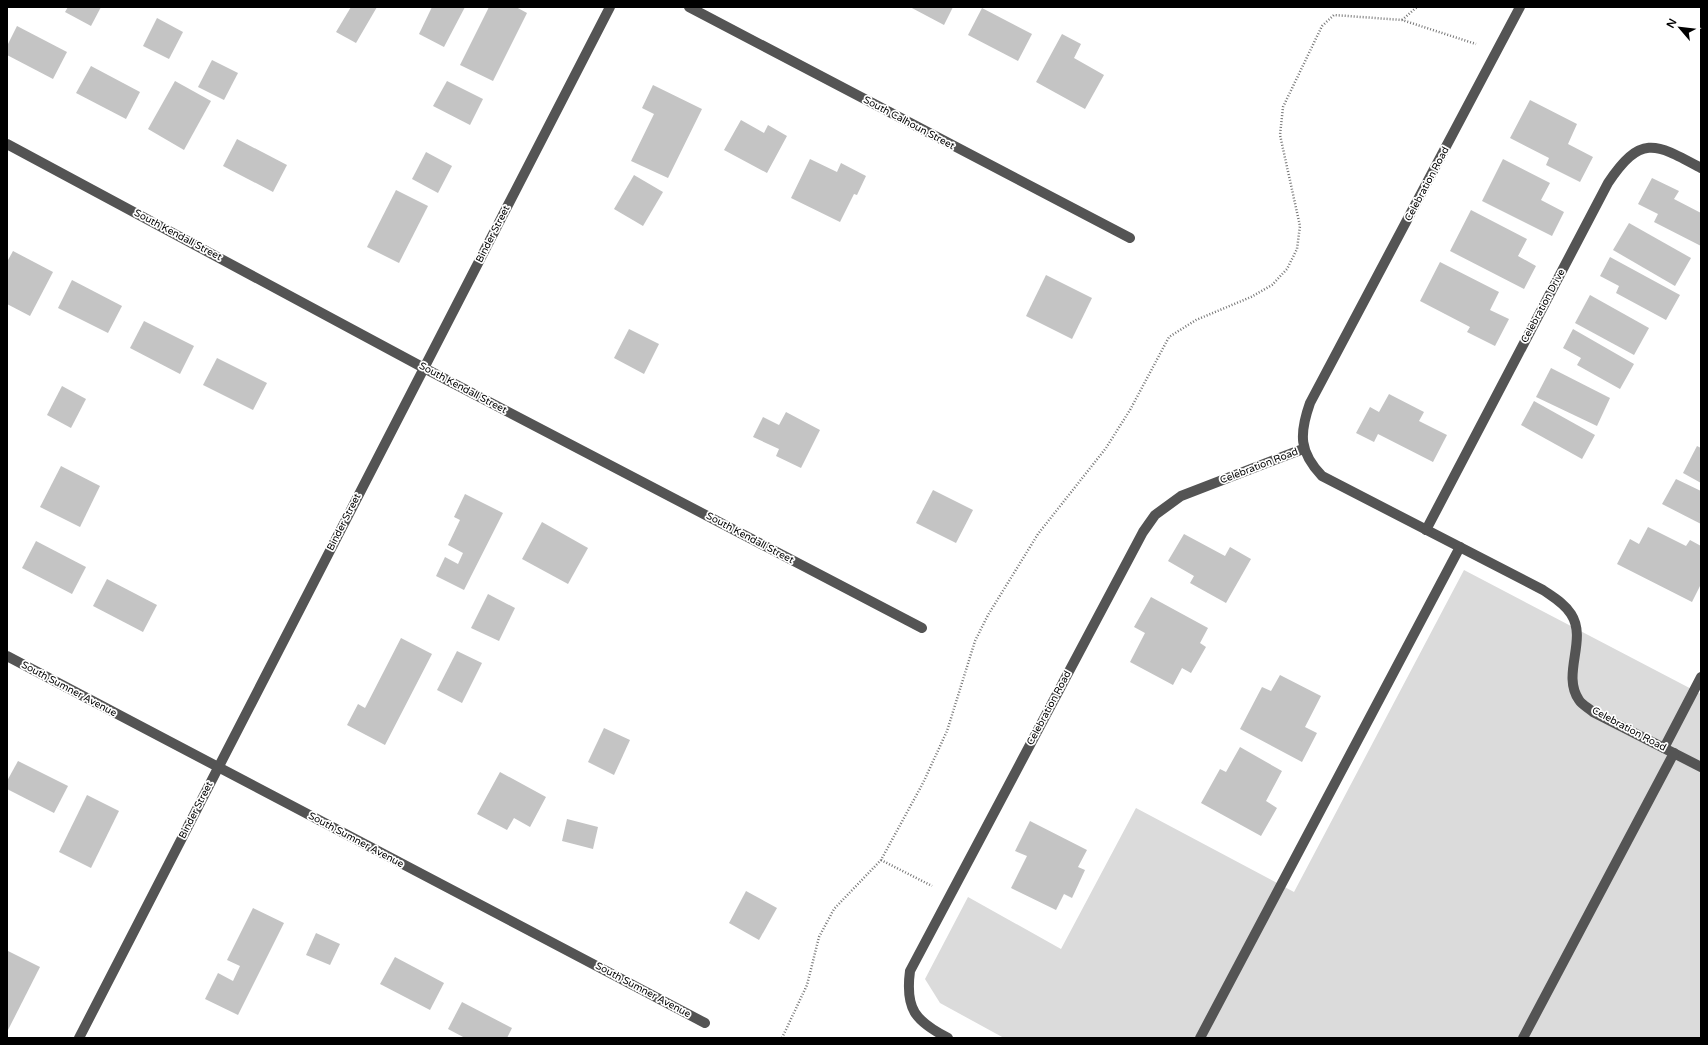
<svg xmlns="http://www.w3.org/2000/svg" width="1708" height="1045" font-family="'Varela Round',sans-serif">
	<rect width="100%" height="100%" fill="#fff"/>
	<path fill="#dbdbdb" d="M1464,570L1701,694V1038H1004L940,1003L925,979L968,897L1061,949L1136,808L1294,892Z"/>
	<g fill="#c4c4c4">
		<path d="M68,7H101L91,26L65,12Z"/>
		<path d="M351,7H377L356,43L336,32Z"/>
		<path d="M432,7H465L444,47L419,34Z"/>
		<path d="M489,7H516L527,13L493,81L460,65Z"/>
		<path d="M910,7H953L944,25Z"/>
		<path d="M982,8L1032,34L1018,61L968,35Z"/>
		<path d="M157,18L183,32L169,59L143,46Z"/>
		<path d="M17,26L67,52L53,79L7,55V46Z"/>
		<path d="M1062,34L1081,44L1074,58L1104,75L1085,109L1036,82Z"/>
		<path d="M212,60L238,73L224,100L198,87Z"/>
		<path d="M91,66L140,92L126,119L76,93Z"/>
		<path d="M175,81L211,101L184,150L148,129Z"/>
		<path d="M447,81L483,99L470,125L433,106Z"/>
		<path d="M653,85L702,109L668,178L631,161L654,114L642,108Z"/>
		<path d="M1530,100L1577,124L1568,144L1593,157L1580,182L1546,165L1549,158L1510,138Z"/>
		<path d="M741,120L764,133L768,125L787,136L767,173L724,150Z"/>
		<path d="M237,139L287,165L273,192L223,166Z"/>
		<path d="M426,152L452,166L438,193L412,179Z"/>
		<path d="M810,159L837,172L841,163L866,176L857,195L854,194L840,222L791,198Z"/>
		<path d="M1503,159L1550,183L1541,200L1564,212L1552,236L1482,201Z"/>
		<path d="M634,175L663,192L643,226L614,209Z"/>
		<path d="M1652,178L1679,191L1674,199L1701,213V246L1654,222L1658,214L1638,204Z"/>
		<path d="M396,190L428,206L399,263L367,247Z"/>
		<path d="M1471,210L1527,239L1518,256L1536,266L1524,289L1450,251Z"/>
		<path d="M1629,223L1691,258L1675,286L1613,250Z"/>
		<path d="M13,251L53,272L30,316L7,304V262Z"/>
		<path d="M1610,257L1680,295L1666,320L1616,293L1619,286L1600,276Z"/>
		<path d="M1440,262L1499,292L1490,310L1509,319L1495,346L1467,332L1470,327L1420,301Z"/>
		<path d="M1046,275L1092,298L1072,339L1026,316Z"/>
		<path d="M72,280L122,306L108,333L58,308Z"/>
		<path d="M1590,295L1649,328L1634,355L1575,323Z"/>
		<path d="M144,321L194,346L180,374L130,348Z"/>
		<path d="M629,329L659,344L644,374L614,358Z"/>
		<path d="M1573,329L1634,364L1620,389L1577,365L1581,358L1563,348Z"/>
		<path d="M217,358L267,383L253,410L203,385Z"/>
		<path d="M1551,368L1610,398L1597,426L1536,397Z"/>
		<path d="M62,386L86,399L71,428L47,415Z"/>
		<path d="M1389,394L1424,412L1419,421L1447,435L1433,462L1378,434L1374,442L1356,433L1370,407L1379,412Z"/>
		<path d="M1534,401L1595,435L1582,459L1521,425Z"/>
		<path d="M786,412L820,430L801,468L776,456L779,449L753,437L763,417L779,425Z"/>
		<path d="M1697,446L1701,448V483L1683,473Z"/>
		<path d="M61,466L100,486L80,527L40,507Z"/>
		<path d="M1676,479L1701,491V524L1662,504Z"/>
		<path d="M933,490L973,510L956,543L916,523Z"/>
		<path d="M465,494L503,513L464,590L436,576L445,557L458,564L463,553L448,545L460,520L454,517Z"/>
		<path d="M542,522L588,548L568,584L522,559Z"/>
		<path d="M1648,527L1686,546L1690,540L1701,546V584L1692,602L1617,564L1630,539L1639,544Z"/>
		<path d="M1184,534L1225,556L1230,547L1251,559L1226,603L1190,583L1194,576L1168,561Z"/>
		<path d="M36,541L86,567L72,594L22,568Z"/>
		<path d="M107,579L157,605L143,632L93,606Z"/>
		<path d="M488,594L515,608L499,641L471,628Z"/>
		<path d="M1151,597L1208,628L1200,643L1206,647L1191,673L1182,668L1173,685L1130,662L1145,633L1134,627Z"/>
		<path d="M401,638L432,654L385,745L347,725L358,704L365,708Z"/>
		<path d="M457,651L482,663L462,703L437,690Z"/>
		<path d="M1280,675L1321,696L1305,727L1317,733L1302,762L1240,729L1262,687L1271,691Z"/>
		<path d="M604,728L630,740L614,775L588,762Z"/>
		<path d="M1240,747L1282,771L1266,801L1277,808L1261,836L1201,803L1220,769L1226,772Z"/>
		<path d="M18,761L68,786L54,813L7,789V781Z"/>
		<path d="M500,772L546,797L530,827L514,818L507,830L477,814Z"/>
		<path d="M87,795L119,811L91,868L59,852Z"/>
		<path d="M567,819L598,827L593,849L562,841Z"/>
		<path d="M1030,821L1087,850L1078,867L1085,870L1072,898L1064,894L1056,910L1011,888L1027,856L1015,851Z"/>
		<path d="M746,891L777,908L759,940L729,923Z"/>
		<path d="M253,908L284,923L238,1015L205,999L218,973L233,981L240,966L227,960Z"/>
		<path d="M316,933L340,944L330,965L306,955Z"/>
		<path d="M8,951L40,967L7,1032V954Z"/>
		<path d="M395,957L444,983L430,1010L380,984Z"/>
		<path d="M462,1002L512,1028L507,1038H465L448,1029Z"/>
	</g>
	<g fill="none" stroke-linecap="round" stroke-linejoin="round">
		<g stroke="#767676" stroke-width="2.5" stroke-dasharray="1 2" stroke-linecap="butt">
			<path d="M1402,20L1417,7"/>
			<path d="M881,860L932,886"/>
			<path d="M782,1038L807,985L819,937L834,909L881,860L923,783L947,731L975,641L988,615L1038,534L1106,448L1130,410L1169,337L1196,320L1251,297L1272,285L1287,269L1297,249L1300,226L1280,135L1283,107L1322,26L1334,15L1402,20L1476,44"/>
		</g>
		<g stroke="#545454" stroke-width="10">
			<path d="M689,7L1130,238"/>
			<path d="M1520,7L1310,403C1299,434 1299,452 1322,476L1543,590C1553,597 1564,603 1571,614C1588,640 1561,674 1579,700C1582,705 1589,708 1593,712L1701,767"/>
			<path d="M7,144L424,368L922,628"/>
			<path d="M1426,530L1608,183C1641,134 1655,143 1701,168"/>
			<path d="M7,656L705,1023"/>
			<path d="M1664,748L1701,677"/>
			<path d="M79,1038L610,7"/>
			<path d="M948,1038C915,1021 905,1009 910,971L1143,532L1155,515L1181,496L1303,449"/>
			<path d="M1200,1038L1460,547"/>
			<path d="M1523,1038L1674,753"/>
		</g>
	</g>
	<g text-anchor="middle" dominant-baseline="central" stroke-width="3.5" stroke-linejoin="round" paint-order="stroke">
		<g font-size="10" fill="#000" stroke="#fff">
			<text transform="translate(909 123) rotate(28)">South Calhoun Street</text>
			<text transform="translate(1427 184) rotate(-62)">Celebration Road</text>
			<text transform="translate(493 234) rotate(-63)">Binder Street</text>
			<text transform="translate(178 235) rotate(28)">South Kendall Street</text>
			<text transform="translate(1543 306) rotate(-62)">Celebration Drive</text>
			<text transform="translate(463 388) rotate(28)">South Kendall Street</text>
			<text transform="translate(1259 466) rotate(-21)">Celebration Road</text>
			<text transform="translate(344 522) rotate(-63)">Binder Street</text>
			<text transform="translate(750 538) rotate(28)">South Kendall Street</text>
			<text transform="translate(69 689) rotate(28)">South Sumner Avenue</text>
			<text transform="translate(1049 708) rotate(-62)">Celebration Road</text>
			<text transform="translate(1629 729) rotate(28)">Celebration Road</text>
			<text transform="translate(196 810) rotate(-63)">Binder Street</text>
			<text transform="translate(356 840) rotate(28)">South Sumner Avenue</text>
			<text transform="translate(643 990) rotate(28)">South Sumner Avenue</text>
		</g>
	</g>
	<rect width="1708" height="1045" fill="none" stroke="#000000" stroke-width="16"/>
	<g transform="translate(1680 28) rotate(298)" stroke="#ffffff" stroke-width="3" paint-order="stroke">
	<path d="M0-3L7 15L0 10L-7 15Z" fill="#000000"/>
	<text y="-6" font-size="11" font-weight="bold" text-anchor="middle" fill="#000000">N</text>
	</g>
</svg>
